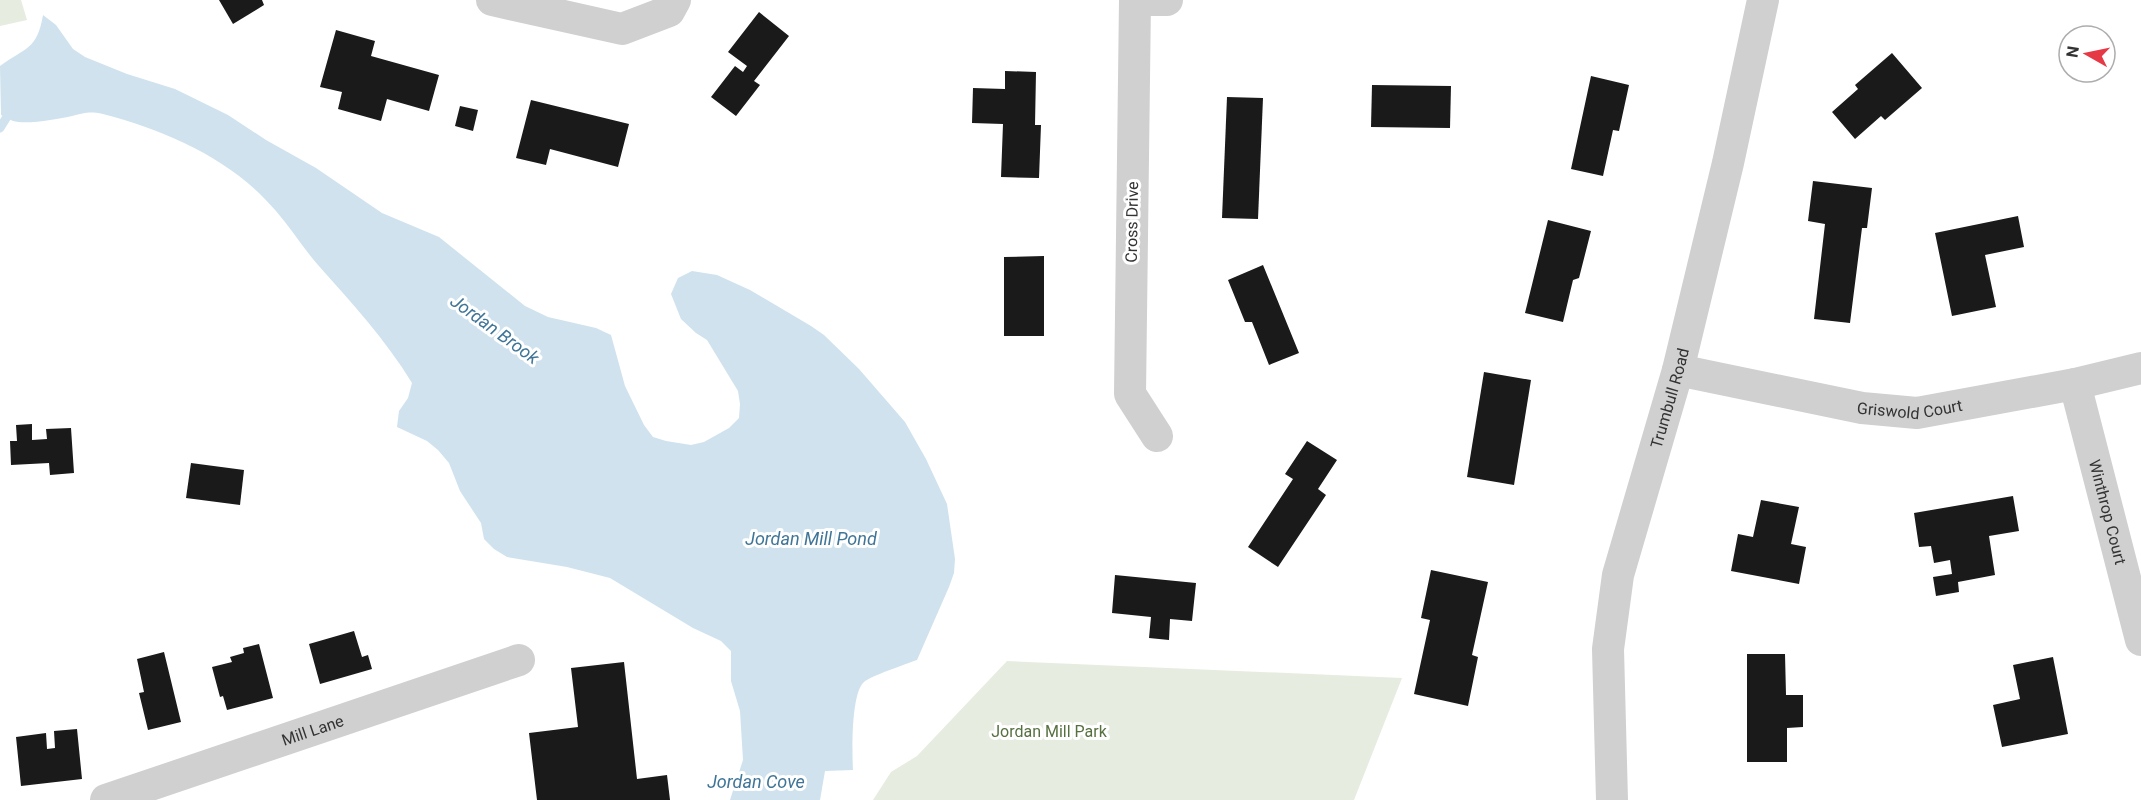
<svg xmlns="http://www.w3.org/2000/svg" width="2141" height="800" font-family="Roboto,sans-serif">
	<rect width="100%" height="100%" fill="#fff"/>
	<g fill="#e6ecdf">
		<path d="M0,0H21L27,20L0,26Z"/>
		<path d="M1007,661L1402,678L1354,800H873L891,772L917,756Z"/>
	</g>
	<path fill="#cfe2ee" d="M43,15L56,25L73,49L85,57L127,74L175,89L228,115L266,140L316,168L382,213L439,237L525,306L548,317L596,328L611,335L625,386L644,425L653,437L666,441L691,445L704,442L729,428L739,418L740,404L738,391L707,340L696,333L681,319L671,294L678,278L692,271L717,275L750,290L811,326L824,335L859,369L905,422L926,459L947,504L955,559L954,573L949,587L917,660C906,664 871,676 864,682C851,693 852,752 853,770L825,771L820,800H730L743,760L740,711L731,681V651L721,641L693,628L610,578L567,567L507,557L494,549L484,539L481,523L460,491L449,463L438,450L427,441L397,427L399,411L408,398L412,383C386,340 351,302 318,265C303,248 291,228 276,211C232,159 167,131 103,114C89,111 85,113 72,116C58,119 26,125 13,121C9,119 5,117 1,115L0,66C26,47 37,50 43,15Z"/>
	<g fill="none" stroke-linecap="round" stroke-linejoin="round">
		<path stroke="#cfe2ee" stroke-width="9" d="M0,128L13,107"/>
	</g>
	<g fill="#1a1a1a">
		<path d="M219,0H262L264,5L233,24Z"/>
		<path d="M759,12L789,36L754,81L760,85L736,116L711,97L735,66L743,72L747,66L728,52Z"/>
		<path d="M336,30L375,41L371,56L439,75L429,111L387,99L381,121L338,109L342,92L320,87Z"/>
		<path d="M1892,53L1922,88L1885,120L1881,116L1855,139L1832,112L1858,89L1855,85Z"/>
		<path d="M1005,71L1036,72L1035,125H1041L1039,178L1001,177L1003,124L972,123L973,88L1005,89Z"/>
		<path d="M1591,76L1629,85L1619,131L1613,130L1603,176L1571,169Z"/>
		<path d="M1372,85L1451,86L1450,128L1371,127Z"/>
		<path d="M1227,97L1263,98L1258,219L1222,218Z"/>
		<path d="M531,100L629,124L618,167L550,149L546,165L516,158Z"/>
		<path d="M460,106L478,110L473,131L455,126Z"/>
		<path d="M1813,181L1872,188L1867,228H1862L1850,323L1814,319L1825,224L1808,221Z"/>
		<path d="M2018,216L2024,247L1985,255L1996,307L1952,316L1935,233Z"/>
		<path d="M1548,220L1591,231L1579,278L1573,280L1563,322L1525,313Z"/>
		<path d="M1044,256V336H1004V257Z"/>
		<path d="M1263,265L1299,353L1269,365L1252,322H1245L1228,280Z"/>
		<path d="M1484,372L1531,380L1514,485L1467,477Z"/>
		<path d="M32,424V440L47,439L46,429L71,428L74,473L50,475L49,463L11,465L10,441H17L16,425Z"/>
		<path d="M1307,441L1337,460L1318,489L1326,495L1278,567L1248,547L1293,479L1285,474Z"/>
		<path d="M191,463L244,470L240,505L186,498Z"/>
		<path d="M2013,496L2019,531L1989,536L1995,575L1958,582L1959,592L1936,596L1933,577L1952,574L1950,560L1934,563L1931,546L1919,547L1914,513Z"/>
		<path d="M1761,500L1799,507L1791,544L1806,547L1799,584L1731,571L1738,534L1753,537Z"/>
		<path d="M1431,570L1488,582L1472,655L1478,657L1468,706L1414,694L1430,620L1421,618Z"/>
		<path d="M1115,575L1196,583L1192,621L1170,619L1169,640L1149,638L1151,617L1112,613Z"/>
		<path d="M354,631L362,657L368,655L372,669L320,684L309,644Z"/>
		<path d="M259,644L273,698L227,710L223,696L220,697L212,667L232,662L230,657L244,653L243,648Z"/>
		<path d="M164,652L181,722L148,730L139,693L144,692L137,659Z"/>
		<path d="M1747,654H1785L1786,695H1803V727L1787,728V762H1747Z"/>
		<path d="M2053,657L2068,734L2002,747L1993,705L2020,699L2013,665Z"/>
		<path d="M624,662L637,779L667,775L670,800H537L529,733L578,727L571,668Z"/>
		<path d="M77,729L82,779L21,786L16,737L46,733L47,749L55,748L54,731Z"/>
	</g>
	<g fill="none" stroke-linecap="round" stroke-linejoin="round">
		<g stroke="#d0d0d0" stroke-width="32">
			<path d="M492,0L622,29L669,11L675,0"/>
			<path d="M1135,0L1130,394L1157,436"/>
			<path d="M1135,0H1167"/>
			<path id="s1" d="M1678,370L1862,408L1917,413L2075,384L2141,368"/>
			<path id="s2" d="M2075,384L2141,640"/>
			<path id="s3" d="M106,800L519,660"/>
			<path id="s4" d="M1612,800L1608,649L1618,575L1678,370L1728,163L1763,0"/>
		</g>
	</g>
	<g text-anchor="middle" dominant-baseline="central" stroke-width="6" stroke-linejoin="round" paint-order="stroke">
		<g font-size="16" fill="#333" stroke="#fff">
			<text transform="translate(1132 222) rotate(-89)">Cross Drive</text>
			<text stroke="none"><textPath href="#s4" startOffset="410">Trumbull Road</textPath></text>
			<text stroke="none"><textPath href="#s1" startOffset="236">Griswold Court</textPath></text>
			<text stroke="none"><textPath href="#s2" startOffset="132">Winthrop Court</textPath></text>
			<text stroke="none"><textPath href="#s3" startOffset="218">Mill Lane</textPath></text>
		</g>
		<g font-size="16" fill="#56703f" stroke="#fff">
			<text x="1049" y="731">Jordan Mill Park</text>
		</g>
		<g font-size="18" font-style="italic" fill="#3f7597" stroke="#fff">
			<text transform="translate(495 329) rotate(36)">Jordan Brook</text>
			<text x="811" y="538">Jordan Mill Pond</text>
			<text x="756" y="781">Jordan Cove</text>
		</g>
	</g>
	<g transform="translate(2087 54) rotate(279)"><circle r="28" fill="#ffffff" stroke="#adadad" stroke-width="1.5"/>
	<path d="M0-4.5L10 22L0 15L-10 22Z" fill="#e63946"/>
	<text y="-9" font-size="16" font-weight="bold" text-anchor="middle" fill="#333333">N</text>
	</g>
</svg>
